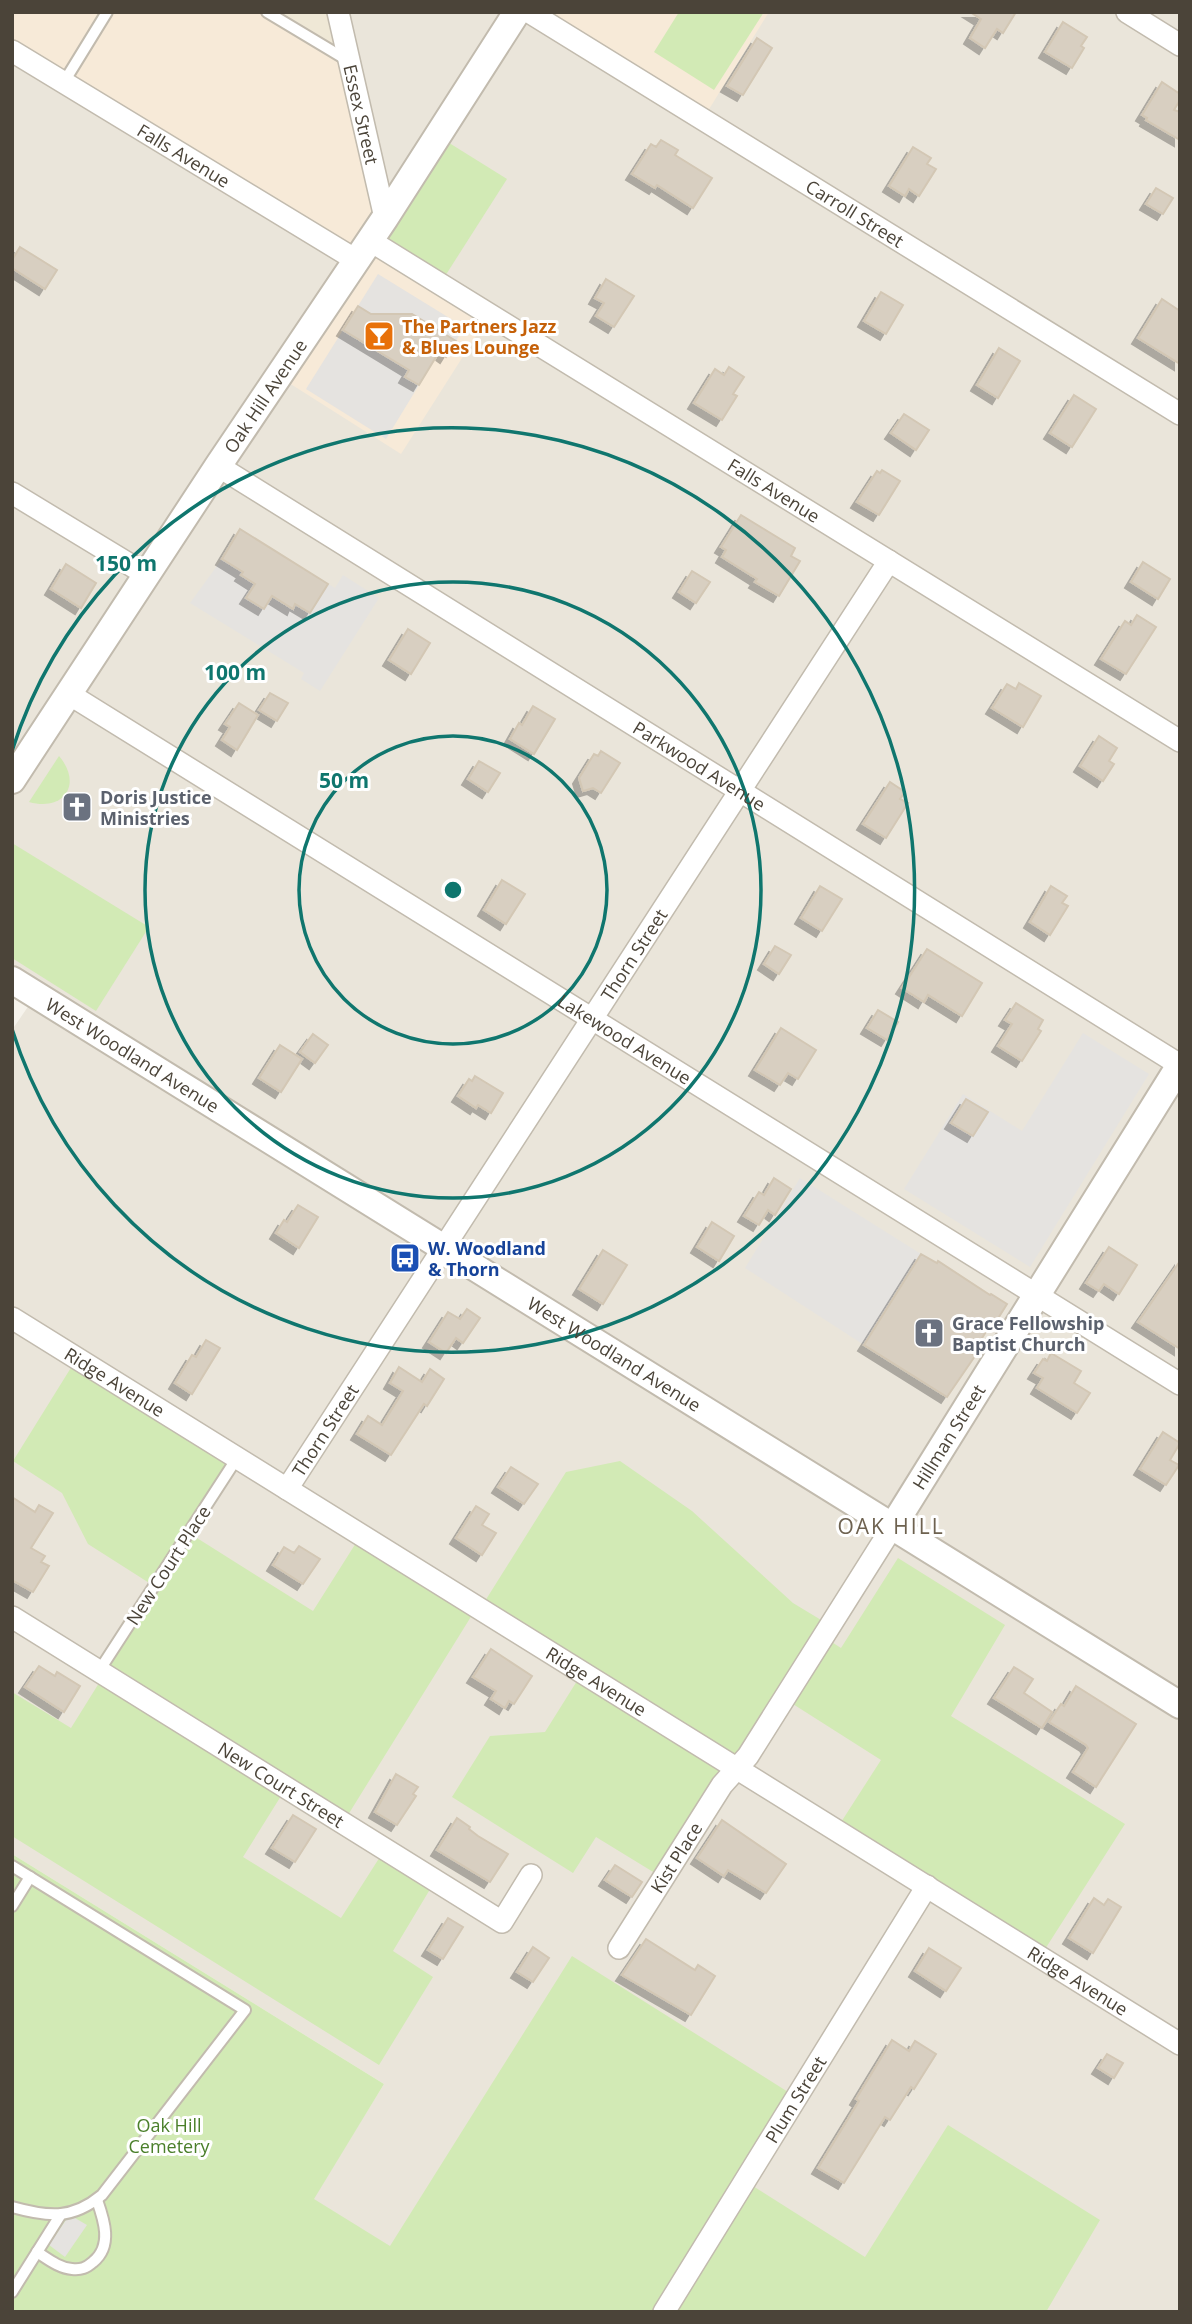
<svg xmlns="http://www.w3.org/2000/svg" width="1192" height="2324" font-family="'Open Sans',sans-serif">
	<defs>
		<filter id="shadow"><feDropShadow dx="-6" dy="6" stdDeviation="0" flood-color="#0004"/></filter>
	</defs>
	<rect width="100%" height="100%" fill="#f6f3ec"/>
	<path fill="#eae5da" d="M338,12H1180V2312H664L390,2247L313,2199L384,2084L12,1854V1030L36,995L12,980V51Z"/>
	<g fill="#f7ead8">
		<path d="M12,12H338L385,218L370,240L490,314L401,454L278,376L351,268L12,51Z"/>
		<path d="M529,12H769L703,119Z"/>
	</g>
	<path fill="#efe8d6" d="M267,12H338L349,61Z"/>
	<g fill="#d2eab5">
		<path d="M679,12H764L714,90L654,52Z"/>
		<path d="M438,136L507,179L440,284L369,240Z"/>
		<path d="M59,756C83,784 64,812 29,802Z"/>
		<path d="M12,843L149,927L96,1011L12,958Z"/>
		<path d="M77,1358L237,1458L189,1533L313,1611L361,1535L477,1607L343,1823L286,1788L243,1857L341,1918L385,1849L435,1881L393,1951L433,1977L379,2065L12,1836V1692L71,1728L104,1675L99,1671L154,1586L88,1544L62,1493L13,1461Z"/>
		<path d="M620,1461L692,1511L793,1603L831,1626L824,1637L841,1648L898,1558L1005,1625L951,1716L1125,1824L1040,1957L836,1830L881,1760L785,1699L663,1878L596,1837L573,1873L452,1797L490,1736L545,1732L582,1673L480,1609L566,1472Z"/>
		<path d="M12,1854L384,2084L314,2199L390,2246L572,1956L796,2097L745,2181L865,2257L948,2125L1100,2220L1046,2312H12Z"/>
	</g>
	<g fill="#e5e3e0">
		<path d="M378,274L464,327L456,341L412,314H382L379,319L358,306Z"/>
		<path d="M343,330L409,371L406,377L419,385L386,439L306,389Z"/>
		<path d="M222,559L243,572L241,575L255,584L246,598L264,609L274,592L292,609L295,604L310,613L328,584L335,588L343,575L379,598L320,691L301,679L304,673L190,603Z"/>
		<path d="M1083,1033L1149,1074L1030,1267L904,1189L963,1094L1022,1131Z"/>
		<path d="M800,1178L921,1254L864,1345L745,1268Z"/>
		<path d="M75,2218L87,2225L65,2257L49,2245L66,2220Z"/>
	</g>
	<g fill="#d8cfc1" stroke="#d3c7b4" stroke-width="2" filter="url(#shadow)">
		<path d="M970,12H1016L1003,33L997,29L985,48L970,38L981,19Z"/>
		<path d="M1063,22L1087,37L1081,46L1084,48L1072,68L1045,52Z"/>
		<path d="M757,38L772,48L743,95L727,86Z"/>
		<path d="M1162,82L1180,94V100L1174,110L1180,112V140L1146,120L1147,118L1142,115Z"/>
		<path d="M661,140L678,150L675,155L712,178L693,208L657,185L655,188L632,174L651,144L656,147Z"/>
		<path d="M913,147L931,158L927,164L936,169L919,196L909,189L905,196L889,186Z"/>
		<path d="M1156,188L1173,198L1163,214L1146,204Z"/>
		<path d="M20,247L57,270L45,289L12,268V260Z"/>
		<path d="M606,279L634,296L614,327L596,316L604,303L595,298Z"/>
		<path d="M881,292L903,305L886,334L864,321Z"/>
		<path d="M1162,299L1180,311V364L1138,338Z"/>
		<path d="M358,306L371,314H412L456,341L446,357L439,352L419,385L405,377L409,370L343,330Z"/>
		<path d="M999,348L1020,361L998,398L977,385Z"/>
		<path d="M729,367L744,377L733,394L737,396L722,420L694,403L715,369L724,375Z"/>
		<path d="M1074,395L1096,409L1072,447L1050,433Z"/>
		<path d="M904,414L929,430L916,450L891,433Z"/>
		<path d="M882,470L900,481L879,515L857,502L877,471L880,473Z"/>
		<path d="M741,515L795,548L791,556L800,561L779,596L755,582L757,579L722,557L726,550L721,547Z"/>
		<path d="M240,529L328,584L310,613L295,604L293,609L272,596L264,609L246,598L255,584L241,575L243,572L222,559Z"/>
		<path d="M1143,562L1170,579L1158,599L1131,582Z"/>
		<path d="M66,564L96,583L81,608L51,589Z"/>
		<path d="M692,571L710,582L696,603L679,592Z"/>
		<path d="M1137,615L1156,627L1126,674L1101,659L1125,621L1131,625Z"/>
		<path d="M408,629L430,643L411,674L389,660Z"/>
		<path d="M1019,683L1041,696L1023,727L992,708L1007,684L1016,689Z"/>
		<path d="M270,693L288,703L277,721L259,710Z"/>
		<path d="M239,703L258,715L237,750L222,740L230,727L225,724Z"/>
		<path d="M533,706L555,719L534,754L510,739L519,723L522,725Z"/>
		<path d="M1099,736L1117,748L1109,761L1114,764L1103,781L1080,766Z"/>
		<path d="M601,751L620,763L601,793L593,788L583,791L579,778L594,754L598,756Z"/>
		<path d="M479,761L500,773L488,792L468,779Z"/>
		<path d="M890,782L905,792L900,799L908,803L886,838L863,824Z"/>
		<path d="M502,880L525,894L506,924L484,910Z"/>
		<path d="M820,886L842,899L822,931L801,918Z"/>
		<path d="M1051,886L1067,896L1062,903L1068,906L1050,935L1030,922Z"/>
		<path d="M775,946L791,955L779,974L764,964Z"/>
		<path d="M927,949L982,983L962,1016L928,995L924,1002L902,988Z"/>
		<path d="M1016,1003L1043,1020L1038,1029L1041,1031L1022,1061L998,1046L1012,1024L1005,1020Z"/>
		<path d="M878,1010L898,1022L887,1040L867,1028Z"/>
		<path d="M781,1028L816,1050L798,1079L788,1073L780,1085L755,1070Z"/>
		<path d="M313,1034L328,1045L315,1063L300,1052Z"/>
		<path d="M280,1045L302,1059L281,1092L259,1078Z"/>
		<path d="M475,1076L503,1093L491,1113L478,1105L476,1108L458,1096L469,1079L472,1081Z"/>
		<path d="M966,1099L988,1112L973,1136L951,1123Z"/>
		<path d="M774,1178L791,1189L775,1215L768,1210L759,1225L744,1216L759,1192L764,1195Z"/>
		<path d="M298,1205L318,1217L299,1248L276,1233L284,1220L287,1222Z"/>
		<path d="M712,1222L734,1236L719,1261L697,1247Z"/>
		<path d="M1109,1247L1137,1265L1119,1294L1104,1284L1099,1291L1086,1283Z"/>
		<path d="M603,1250L627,1265L603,1304L579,1289Z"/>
		<path d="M921,1254L937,1263L938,1261L990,1295L991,1294L1007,1304L997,1320L994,1319L972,1354L975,1356L947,1397L864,1345Z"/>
		<path d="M1180,1261V1349L1138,1322Z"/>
		<path d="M467,1309L480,1318L463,1343L456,1338L446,1353L429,1342L448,1312L460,1319Z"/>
		<path d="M206,1340L220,1348L192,1394L175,1383L192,1355L196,1357Z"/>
		<path d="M1051,1353L1081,1371L1074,1383L1090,1393L1077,1413L1037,1388L1043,1378L1034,1373L1043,1359L1047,1361Z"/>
		<path d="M399,1367L422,1382L430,1369L444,1379L427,1406L424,1404L391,1455L357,1434L368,1416L382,1425L403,1391L390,1383Z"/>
		<path d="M1163,1432L1180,1443L1170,1460L1179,1465L1166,1485L1140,1469Z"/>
		<path d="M511,1467L538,1484L524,1504L498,1487Z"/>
		<path d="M12,1497L35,1512L39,1505L53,1513L31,1548L45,1556L41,1562L49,1566L33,1592L12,1580Z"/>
		<path d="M476,1506L489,1514L482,1525L496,1533L482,1555L456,1538Z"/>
		<path d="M299,1546L320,1559L303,1584L273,1565L284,1547L294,1553Z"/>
		<path d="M491,1649L532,1676L514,1704L509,1701L505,1708L491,1699L496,1691L473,1677Z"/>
		<path d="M39,1666L55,1676L57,1672L80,1686L64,1712L25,1687Z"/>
		<path d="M1014,1667L1033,1679L1024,1693L1052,1712L1042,1728L994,1698Z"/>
		<path d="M1076,1686L1136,1724L1096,1787L1073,1772L1088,1748L1086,1745L1049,1722L1061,1704L1064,1706Z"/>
		<path d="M396,1774L418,1787L413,1794L416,1796L397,1825L375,1812Z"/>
		<path d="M293,1815L316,1829L295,1862L272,1848Z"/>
		<path d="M457,1818L470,1827L469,1829L478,1836L508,1854L490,1882L437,1850Z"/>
		<path d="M722,1820L786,1864L766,1893L728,1870L724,1876L697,1858Z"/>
		<path d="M615,1865L642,1882L632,1897L605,1880Z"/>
		<path d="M1094,1898L1104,1905L1108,1899L1121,1907L1093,1953L1069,1938Z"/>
		<path d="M448,1918L463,1927L443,1959L428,1950Z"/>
		<path d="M646,1939L695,1970L698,1965L715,1976L691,2015L622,1975Z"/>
		<path d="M533,1947L549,1958L533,1982L517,1972Z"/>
		<path d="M929,1948L961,1968L946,1991L915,1971Z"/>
		<path d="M892,2040L909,2051L915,2041L936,2054L914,2089L911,2087L890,2120L885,2117L844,2183L818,2168L859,2101L856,2099Z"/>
		<path d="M1107,2054L1123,2063L1114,2078L1098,2068Z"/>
	</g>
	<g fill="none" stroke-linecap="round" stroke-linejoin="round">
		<g stroke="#c2bbae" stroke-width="14">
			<g id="service">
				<path d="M267,12L347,60"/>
				<path d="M64,82L107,12"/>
				<path d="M99,1671L237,1458"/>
				<path d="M12,1866L245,2010L102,2195C72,2220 48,2217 12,2207"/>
				<path d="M12,1906L30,1877"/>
				<path d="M37,2252C48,2259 59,2268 72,2269C81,2270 86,2268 93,2262C113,2246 104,2220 97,2200"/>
				<path d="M12,2292L61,2214"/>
			</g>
		</g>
		<g stroke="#c2bbae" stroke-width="24">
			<g id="minor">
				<path id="s1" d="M338,12L385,218"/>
				<path id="s2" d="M529,12L1180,414"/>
				<path d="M1127,12L1180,45"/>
				<path id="s3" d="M12,51L356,260"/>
				<path id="s4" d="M369,240L1180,741"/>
				<path id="s5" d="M218,466L1180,1065"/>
				<path d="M12,493L147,575"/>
				<path id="s6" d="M69,694L1180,1384"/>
				<path id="s7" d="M12,1318L1180,2044"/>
				<path id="s8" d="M287,1489L889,561"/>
				<path id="s9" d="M12,1617L502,1922L531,1875"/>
				<path id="s10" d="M619,1948L722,1785L748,1756L893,1526"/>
				<path id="s11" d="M664,2312L927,1886"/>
			</g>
		</g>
		<g stroke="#c2bbae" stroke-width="30">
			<g id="tertiary">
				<path id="s12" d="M12,780L218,466L385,218L517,12"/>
				<path id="s13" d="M12,980L1180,1705"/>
				<path id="s14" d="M893,1526L1180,1065"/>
			</g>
		</g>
		<use href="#service" stroke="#fff" stroke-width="10"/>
		<use href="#minor" stroke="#fff" stroke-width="21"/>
		<use href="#tertiary" stroke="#fff" stroke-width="26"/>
	</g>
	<g fill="none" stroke="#0f766e" stroke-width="3.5">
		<circle cx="453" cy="890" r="154"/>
		<circle cx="453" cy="890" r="308"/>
		<path d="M12 751A462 462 0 1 1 12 1029"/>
	</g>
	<defs>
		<g id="bar-square" transform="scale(1.575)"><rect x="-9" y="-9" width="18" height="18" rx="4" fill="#e8710a" stroke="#fff"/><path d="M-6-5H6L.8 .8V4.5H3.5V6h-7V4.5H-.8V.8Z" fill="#fff"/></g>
		<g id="church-square" transform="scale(1.575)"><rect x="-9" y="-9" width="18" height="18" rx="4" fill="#6b7280" stroke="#fff"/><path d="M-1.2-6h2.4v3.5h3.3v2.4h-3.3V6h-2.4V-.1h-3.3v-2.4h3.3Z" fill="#fff"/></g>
		<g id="bus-square" transform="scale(1.575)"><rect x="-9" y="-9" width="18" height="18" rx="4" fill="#1a4fb4" stroke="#fff"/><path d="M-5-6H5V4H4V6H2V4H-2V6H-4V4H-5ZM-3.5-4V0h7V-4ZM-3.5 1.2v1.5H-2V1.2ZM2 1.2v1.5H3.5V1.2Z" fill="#fff"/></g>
	</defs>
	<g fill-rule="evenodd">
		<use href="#bar-square" x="379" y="336"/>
		<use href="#church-square" x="77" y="807"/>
		<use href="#bus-square" x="405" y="1258"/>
		<use href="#church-square" x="929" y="1333"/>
	</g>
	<g text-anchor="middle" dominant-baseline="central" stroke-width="6" stroke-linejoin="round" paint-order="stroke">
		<g font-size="18" fill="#4b4439" stroke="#fff">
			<text stroke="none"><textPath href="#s1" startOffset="105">Essex Street</textPath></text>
			<text stroke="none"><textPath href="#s3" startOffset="201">Falls Avenue</textPath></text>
			<text stroke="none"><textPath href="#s2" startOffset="383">Carroll Street</textPath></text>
			<text stroke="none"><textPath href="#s12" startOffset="460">Oak Hill Avenue</textPath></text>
			<text stroke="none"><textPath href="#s4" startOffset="476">Falls Avenue</textPath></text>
			<text stroke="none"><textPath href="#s5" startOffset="567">Parkwood Avenue</textPath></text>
			<text stroke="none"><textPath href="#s8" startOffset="637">Thorn Street</textPath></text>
			<text stroke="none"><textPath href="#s6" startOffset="654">Lakewood Avenue</textPath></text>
			<text stroke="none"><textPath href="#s13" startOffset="142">West Woodland Avenue</textPath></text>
			<text stroke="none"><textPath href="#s13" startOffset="709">West Woodland Avenue</textPath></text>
			<text stroke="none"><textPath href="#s7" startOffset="121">Ridge Avenue</textPath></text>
			<text stroke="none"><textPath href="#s8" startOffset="70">Thorn Street</textPath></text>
			<text stroke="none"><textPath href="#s14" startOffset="105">Hillman Street</textPath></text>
			<text transform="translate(168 1565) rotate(-57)">New Court Place</text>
			<text stroke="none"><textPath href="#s7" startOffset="688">Ridge Avenue</textPath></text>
			<text stroke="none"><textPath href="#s9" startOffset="317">New Court Street</textPath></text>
			<text stroke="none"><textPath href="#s10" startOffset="107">Kist Place</textPath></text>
			<text stroke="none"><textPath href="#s7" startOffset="1255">Ridge Avenue</textPath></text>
			<text stroke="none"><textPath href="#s11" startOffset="250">Plum Street</textPath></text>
		</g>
		<g font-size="18" font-weight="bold" fill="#c56008" stroke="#fff" text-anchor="start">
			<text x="402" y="326">The Partners Jazz<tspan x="402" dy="21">&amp; Blues Lounge</tspan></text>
		</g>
		<g font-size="18" font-weight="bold" fill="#5b616d" stroke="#fff" text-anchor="start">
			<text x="100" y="797">Doris Justice<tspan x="100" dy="21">Ministries</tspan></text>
			<text x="952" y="1323">Grace Fellowship<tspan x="952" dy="21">Baptist Church</tspan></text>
		</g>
		<g font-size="18" font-weight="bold" fill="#164399" stroke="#fff" text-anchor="start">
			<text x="428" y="1248">W. Woodland<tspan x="428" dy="21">&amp; Thorn</tspan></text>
		</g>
		<g font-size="18" fill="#4a7f2a" stroke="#fff">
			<text x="169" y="2125">Oak Hill<tspan x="169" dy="21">Cemetery</tspan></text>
		</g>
		<g font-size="21" letter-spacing="2" fill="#6e6250" stroke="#fff">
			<text x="891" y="1526">OAK HILL</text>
		</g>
	</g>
	<circle cx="453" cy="890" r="10" fill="#0f766e" stroke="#fff" stroke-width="3.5"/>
	<g font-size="21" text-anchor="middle" font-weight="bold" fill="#0f766e" stroke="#fff" stroke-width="6" stroke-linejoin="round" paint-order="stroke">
		<text x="126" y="571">150 m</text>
		<text x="235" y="680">100 m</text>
		<text x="344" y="788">50 m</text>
	</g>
	<rect width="1192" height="2324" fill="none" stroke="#4b4439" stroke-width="28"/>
</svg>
